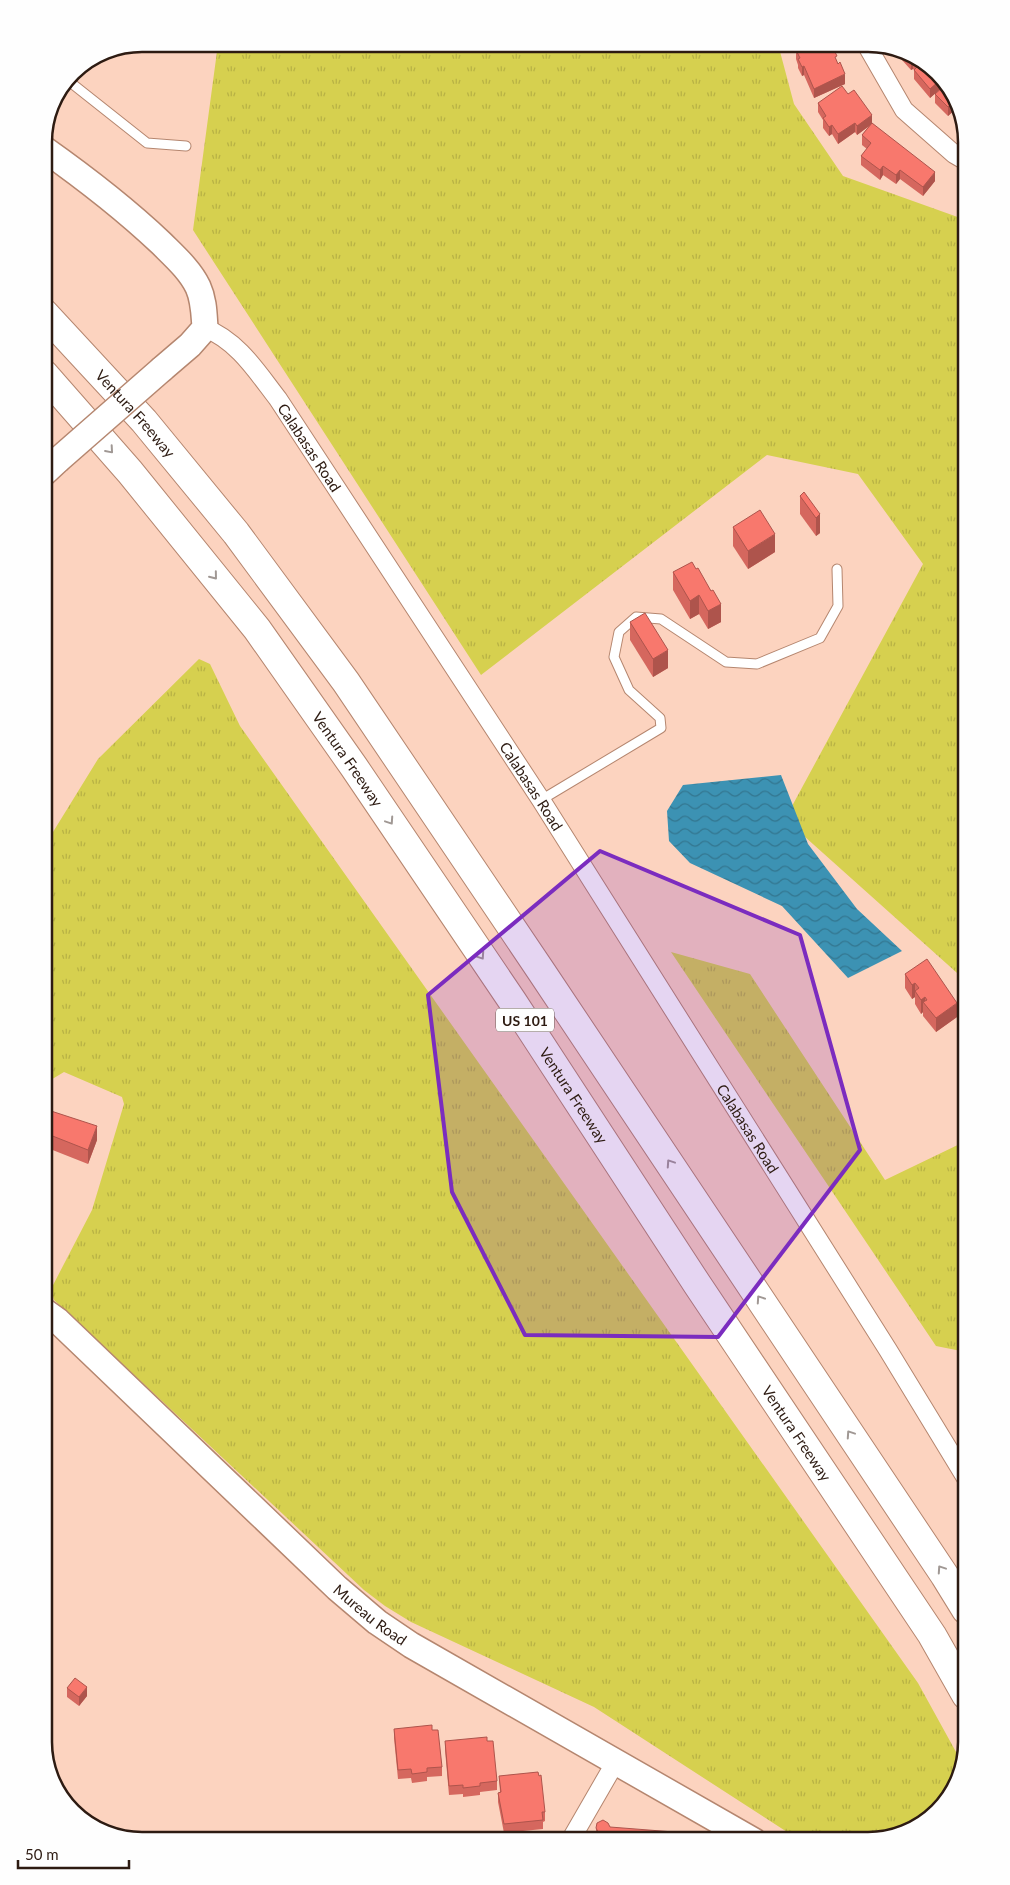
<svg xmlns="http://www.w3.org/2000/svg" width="1010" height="1885" font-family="Lato,sans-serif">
	<defs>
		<pattern id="grass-tufts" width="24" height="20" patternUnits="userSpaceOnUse" patternTransform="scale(1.25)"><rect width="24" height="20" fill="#d6d04f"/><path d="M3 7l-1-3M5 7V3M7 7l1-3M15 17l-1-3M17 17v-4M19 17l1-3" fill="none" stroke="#b8b244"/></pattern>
		<pattern id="water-waves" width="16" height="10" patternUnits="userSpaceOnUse" patternTransform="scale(1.25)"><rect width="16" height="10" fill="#3c92b3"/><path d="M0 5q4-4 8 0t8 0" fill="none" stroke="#337690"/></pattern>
	</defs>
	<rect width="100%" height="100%" fill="#fcd3bf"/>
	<g fill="url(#grass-tufts)">
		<path d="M218,44H778L794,104L843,176L966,220V981L785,819L923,564L858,474L767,455L481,675L193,230Z"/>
		<path d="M199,659L210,664L240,726L918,1683L961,1761L950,1797L905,1834L867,1841H801L594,1707L411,1622L385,1606L364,1590L54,1300L51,1289L92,1210L124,1104L122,1097L64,1072L44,1084L45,845L98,759Z"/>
		<path d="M671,952L750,974L885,1180L966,1141V1352L936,1346Z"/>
	</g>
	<path fill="url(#water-waves)" d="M781,775L808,844L857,909L902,951L848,978L782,906L690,863L669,841L667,811L683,785Z"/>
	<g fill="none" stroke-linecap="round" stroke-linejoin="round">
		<g stroke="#b5866f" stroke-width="11">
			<g id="lane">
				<path d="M70,82L147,143L186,146"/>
				<path d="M541,800L661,728L660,718L629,690L614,657L619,632L636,617L661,619L726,662L757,664L820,638L838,606L837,569"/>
			</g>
		</g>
		<g stroke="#b5866f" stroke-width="20">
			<g id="street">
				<path d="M866,44L904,110L954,154L966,161"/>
				<path id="s1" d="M205,328C238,341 257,372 278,399L541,800L888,1350L966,1478"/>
				<path d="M570,1841L615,1763"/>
			</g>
		</g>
		<g stroke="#b5866f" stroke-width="28">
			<g id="secondary">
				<path d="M44,149C85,178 124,208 161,243C174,256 190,270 198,287C204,300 204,314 205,328L190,345L162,369"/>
				<path d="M44,473L58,460"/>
				<path id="s2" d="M44,1311L58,1321L337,1588L377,1622L411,1645L754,1841"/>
			</g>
		</g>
		<g stroke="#b5866f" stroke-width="30">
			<g id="highway">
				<path id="s3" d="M44,313L144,421L236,533L346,682L541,971L945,1576L966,1610"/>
				<path id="s4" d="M44,374L130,472L257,629L354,767L513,1002L697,1284L932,1635L966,1695"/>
			</g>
		</g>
		<use href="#lane" stroke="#fff" stroke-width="9"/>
		<use href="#street" stroke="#fff" stroke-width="18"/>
		<use href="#secondary" stroke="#fff" stroke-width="25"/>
		<use href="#highway" stroke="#fff" stroke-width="28"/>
		<g stroke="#b5866f" stroke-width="28" stroke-linecap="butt">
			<path id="secondary-bridge" d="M58,460L162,369"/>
		</g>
		<use href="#secondary-bridge" stroke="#fff" stroke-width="25"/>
	</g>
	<g fill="#d5675e">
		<path d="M796,50L837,62L845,84L814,98L804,75L802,76L798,68V65L796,59Z"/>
		<path d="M902,55L927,64L959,105V106L948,116L935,103V94L943,86L930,98L914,79V70L913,69L911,70L902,60Z"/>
		<path d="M848,94L872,123L935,181L923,196L900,179L896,184L883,175L880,180L861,165V156L867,149L862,145V135L869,126L857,135L855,132L838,144L832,134L829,136L823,128V120L818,112V103Z"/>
		<path d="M800,496L820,514V533L816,536L800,514Z"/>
		<path d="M733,527L775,552L748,569L733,546Z"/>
		<path d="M696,569L711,591L721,622L708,629L699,614L690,619L673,590V572Z"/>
		<path d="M630,622L668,668L653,677L630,640Z"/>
		<path d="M905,974L957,1017L936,1032L923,1016V1012L921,1014L915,1004V997L912,999L905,988Z"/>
		<path d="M44,1114L97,1140L88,1164L45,1147V1143H44Z"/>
		<path d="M67,1688L87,1696L79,1706L67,1697Z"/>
		<path d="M394,1729L432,1730L442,1767V1776L427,1777V1781L412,1783L411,1778L398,1779L394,1738Z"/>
		<path d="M445,1741H487L497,1781V1790L480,1792V1795L463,1797V1794L449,1795L445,1750Z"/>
		<path d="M499,1776L545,1812V1821L543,1822V1829L504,1833L498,1802V1793L500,1792Z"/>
		<path d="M596,1828L674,1841H598L596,1837Z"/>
	</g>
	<g fill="#ae544c">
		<path d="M792,44H800L792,47Z"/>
		<path d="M913,60V69L911,70V61Z"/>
		<path d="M804,66V75L802,76V67Z"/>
		<path d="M845,74V84L814,98V89Z"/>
		<path d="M940,80L944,86L930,98V89Z"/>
		<path d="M955,100L959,106L948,116V107Z"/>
		<path d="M872,115V124L857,135V126Z"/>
		<path d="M855,123V132L838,144V134Z"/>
		<path d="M832,125V134L829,136V127Z"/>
		<path d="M883,166V175L880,180V170Z"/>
		<path d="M900,170V179L896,184V175Z"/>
		<path d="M935,172V181L923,196V187Z"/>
		<path d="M820,514V533L816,536V518Z"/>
		<path d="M775,534V552L748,569V551Z"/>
		<path d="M699,595V614L690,619V601Z"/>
		<path d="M721,604V622L708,629V611Z"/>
		<path d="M51,617V631L44,644V630Z"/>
		<path d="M668,650V668L653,677V659Z"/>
		<path d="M915,983V997L912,999V985Z"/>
		<path d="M925,997V1004L923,1002V1012L921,1014V1000Z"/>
		<path d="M957,1003V1017L936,1032V1018Z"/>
		<path d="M97,1126V1140L88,1164V1150Z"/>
		<path d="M49,1675V1684L46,1698V1688Z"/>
		<path d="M87,1687V1696L79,1706V1697Z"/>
		<path d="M49,1693V1702L44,1717V1708Z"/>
	</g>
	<g fill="#f8786d" stroke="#ae544c">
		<path d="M809,44H831L837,56L835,57L838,64L840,62L845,74L814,89L804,66L802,67L798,59L800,58L796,50Z"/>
		<path d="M907,56L927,64L940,80L930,89L914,70L918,66L913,60L911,61Z"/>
		<path d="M842,86L848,94L854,90L872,115L857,126L855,123L838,134L832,125L829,127L823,118L826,116L818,103Z"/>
		<path d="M944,86L955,100L948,107L935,94Z"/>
		<path d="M872,123L935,172L923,187L900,170L896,175L883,166L880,170L861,156L871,143L862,135Z"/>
		<path d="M804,492L820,514L816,518L800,496Z"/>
		<path d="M760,510L775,534L748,551L733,527Z"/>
		<path d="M692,562L696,569L698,568L711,591L713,590L721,604L708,611L699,595L690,601L673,572Z"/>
		<path d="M44,595H45L51,617L44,630Z"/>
		<path d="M645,613L668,650L653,659L630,622Z"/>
		<path d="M927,959L957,1003L936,1018L923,1002L927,1000L925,997L921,1000L915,991L919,988L915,983L912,985L905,974Z"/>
		<path d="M51,1111L97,1126L88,1150L45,1133L46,1130H44V1114L51,1117Z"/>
		<path d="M44,1673L49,1675L46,1688L49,1689V1693L44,1708Z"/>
		<path d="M75,1678L87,1687L79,1697L67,1688Z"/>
		<path d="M432,1725V1730H438L442,1767L427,1768V1772L412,1774L411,1769L398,1770L394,1729Z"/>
		<path d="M487,1737V1741H493L497,1781L480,1783V1786L463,1788V1785L449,1786L445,1741Z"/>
		<path d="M538,1772L539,1776L541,1775L545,1812H542L543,1820L504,1824L498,1793L501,1792L499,1776Z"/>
		<path d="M603,1820L608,1823L610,1827L674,1832V1841H603L596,1828L597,1823Z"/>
	</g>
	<defs><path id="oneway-chevron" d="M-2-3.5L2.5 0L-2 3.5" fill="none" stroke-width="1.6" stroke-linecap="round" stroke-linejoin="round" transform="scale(1.25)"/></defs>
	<g stroke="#a09894">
		<use href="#oneway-chevron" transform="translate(110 450) rotate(49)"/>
		<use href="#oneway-chevron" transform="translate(214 576) rotate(51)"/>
		<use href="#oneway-chevron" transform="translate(390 821) rotate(56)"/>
		<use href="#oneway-chevron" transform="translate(481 956) rotate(56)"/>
		<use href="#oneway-chevron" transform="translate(670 1163) rotate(-124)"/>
		<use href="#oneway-chevron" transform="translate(760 1299) rotate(-124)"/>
		<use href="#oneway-chevron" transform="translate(850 1434) rotate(-124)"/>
		<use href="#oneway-chevron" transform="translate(941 1569) rotate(-124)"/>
	</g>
	<path fill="#7b2cbf" fill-opacity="0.2" stroke="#7b2cbf" stroke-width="4" stroke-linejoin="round" d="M600,851L800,935L860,1150L718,1337L525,1335L452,1192L428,995Z"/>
	<g text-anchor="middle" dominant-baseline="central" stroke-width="5" stroke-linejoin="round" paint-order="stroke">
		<rect fill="#fefefe" stroke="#6c5f59" stroke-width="1" x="496" y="1008.5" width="58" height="23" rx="4"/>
		<g font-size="14" font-weight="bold" fill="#2d1b12">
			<text x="525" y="1020">US 101</text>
		</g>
		<g font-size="15" fill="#2d1b12" stroke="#fefefe">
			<text stroke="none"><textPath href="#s3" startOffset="136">Ventura Freeway</textPath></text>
			<text stroke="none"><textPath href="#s1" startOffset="161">Calabasas Road</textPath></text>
			<text stroke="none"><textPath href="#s4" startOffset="491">Ventura Freeway</textPath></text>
			<text stroke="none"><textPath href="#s1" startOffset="566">Calabasas Road</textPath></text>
			<text stroke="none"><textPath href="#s4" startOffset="896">Ventura Freeway</textPath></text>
			<text stroke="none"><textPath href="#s1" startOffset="971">Calabasas Road</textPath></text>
			<text stroke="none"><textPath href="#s4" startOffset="1301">Ventura Freeway</textPath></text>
			<text stroke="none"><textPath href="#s2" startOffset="446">Mureau Road</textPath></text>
		</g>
	</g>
	<path d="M0 0H1010V1885H0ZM142 52H868A90 90 0 0 1 958 142V1742A90 90 0 0 1 868 1832H142A90 90 0 0 1 52 1742V142A90 90 0 0 1 142 52Z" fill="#fefefe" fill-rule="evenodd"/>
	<path fill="none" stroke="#2d1b12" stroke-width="2.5" d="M142 52H868A90 90 0 0 1 958 142V1742A90 90 0 0 1 868 1832H142A90 90 0 0 1 52 1742V142A90 90 0 0 1 142 52Z"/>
	<path d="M18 1860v8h111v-8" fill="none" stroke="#2d1b12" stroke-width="2.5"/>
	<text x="25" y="1860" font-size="15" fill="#2d1b12" stroke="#fefefe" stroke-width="4" paint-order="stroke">50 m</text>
</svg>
